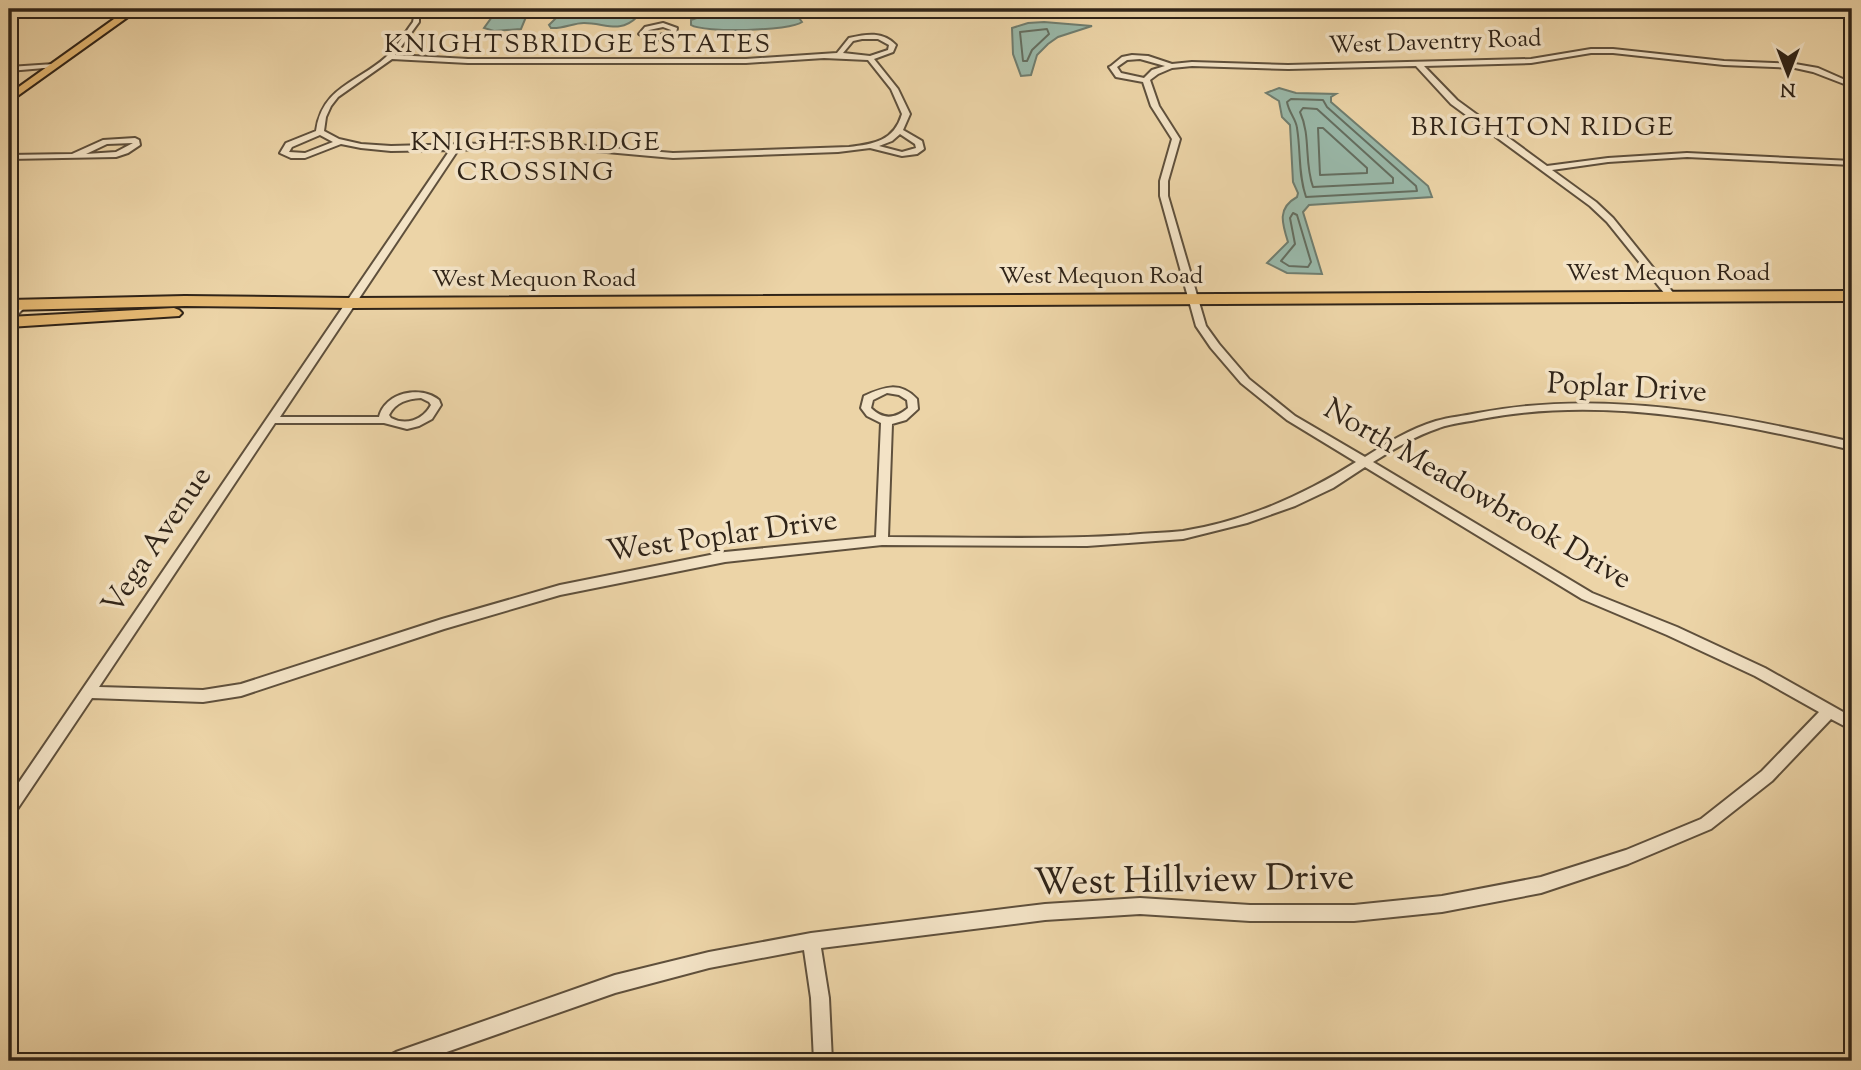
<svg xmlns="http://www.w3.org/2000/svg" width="1861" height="1070" font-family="'Sorts Mill Goudy',serif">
	<rect width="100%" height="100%" fill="#ecd4a7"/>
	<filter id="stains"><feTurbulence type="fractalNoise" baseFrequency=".00286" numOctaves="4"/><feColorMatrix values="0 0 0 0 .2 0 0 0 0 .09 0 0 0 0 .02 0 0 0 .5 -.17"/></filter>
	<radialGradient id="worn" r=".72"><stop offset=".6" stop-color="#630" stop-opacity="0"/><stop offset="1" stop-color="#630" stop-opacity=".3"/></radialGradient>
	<g fill="#99b8a9" stroke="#6f7d6f" stroke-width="2">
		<path d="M617,15L637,17C620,34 605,23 584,23C573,23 563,29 551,28L549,25L556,18L562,16Z"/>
		<path d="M705,15L767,14L799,18L802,22C791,31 703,33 691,25V20Z"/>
		<path d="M499,16L524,17H526L521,29L494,31L484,28L492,17Z"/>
		<path d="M1044,22L1092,26L1058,37L1048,44L1037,55L1031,75L1021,76L1013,54L1012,28L1028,23Z"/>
		<path d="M1279,88L1296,93L1336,94L1331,97V102L1428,186L1432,197L1309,205L1303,212L1322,274L1287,273L1267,263L1288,242C1282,223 1277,208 1297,197L1298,193L1293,182L1290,125L1282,117L1279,101L1266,93Z"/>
	</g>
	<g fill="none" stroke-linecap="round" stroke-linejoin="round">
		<g stroke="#646e60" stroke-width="2">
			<path d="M1047,29L1049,34L1032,50L1027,61H1023L1020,32Z"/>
			<path d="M1291,99L1323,100L1327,107L1416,186L1417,191L1306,197C1298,174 1301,152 1297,128C1296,119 1289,113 1287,102Z"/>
			<path d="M1303,108L1317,109L1393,178V183L1313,187C1304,162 1311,136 1300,112Z"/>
			<path d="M1318,128H1323L1367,168V173L1320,175Z"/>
			<path d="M1293,213L1297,215L1311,262L1308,267L1289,266L1281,261L1295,244L1290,218Z"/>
		</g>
		<g stroke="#5f503c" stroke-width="4">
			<g id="street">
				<path d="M163,9H179L145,15L110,14L107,12L110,10L145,11Z"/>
				<path d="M404,9H411L419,15V22L395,55L468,59H746L837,53L849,38C866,34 883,31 896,45L893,52L874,59L898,89L910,114L903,130L922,141L924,149L917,154L902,156L870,148L838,152L673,158L540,146L458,150L280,417H379C385,392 421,385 439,400L441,405L432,419L419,426L407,429L384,423H275L99,687L203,690L241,684L442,619L560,585L725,552L876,537L881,423L867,416L861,408L864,396C884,387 900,381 917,399L918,409L906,420L892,424L888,537C969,537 1049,540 1129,535C1147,533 1165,533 1183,531C1245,521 1304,495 1356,462L1287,420L1241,383L1211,348L1196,326L1160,196V181L1172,139L1151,106L1143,82L1116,77L1109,67L1111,66L1122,57L1132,55L1148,56L1172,64L1192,62L1288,65L1531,59L1591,49H1613L1724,61L1795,64L1818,68L1852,83V87L1813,72L1795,68L1724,65L1613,53H1591L1531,63L1424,66L1457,100L1547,166L1608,158L1687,153L1852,161V165L1687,157L1608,162L1552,170L1596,202L1613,218L1675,295V299H1669L1607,222L1590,206L1451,104L1416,66L1288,69L1192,66L1172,68L1158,74L1150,80L1159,106L1180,139L1168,181V196L1206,326L1219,344L1249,379L1295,416L1365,457C1387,443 1410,429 1436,421C1449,417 1464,416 1478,413C1603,389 1730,414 1852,442V450C1732,422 1605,395 1481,419C1468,422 1452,423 1439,428C1415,436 1394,449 1373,462L1592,593L1677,627L1765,668L1852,717V730L1831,719L1772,781L1711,829L1628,864L1541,893L1442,912L1354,921H1250L1140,914L1045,920L821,948L829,998L832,1061H814L811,998L804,950L709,968L615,993L421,1061H387L390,1055L396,1052L615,975L709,952L811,933L1045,904L1140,898L1250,905H1354L1442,896L1541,877L1626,850L1701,819L1762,771L1819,712L1755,676L1667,635L1582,599L1365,467L1333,488L1295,506L1247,523L1183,539L1087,546L882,545L725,562L560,595L444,629L241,696L203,702L92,698L14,814L9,816V797L450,150L391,151L361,148L341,144L305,158H291L280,153L286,143L316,131C322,87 357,83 386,57C397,47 404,34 413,22L414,17ZM862,39H878L889,45L888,50L870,56L843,53L853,41ZM824,58L868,60L891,89L902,114C894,141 874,144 849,147L673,153L540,142L391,146L361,144L339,139L324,131L326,117L331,106L338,97L392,59L468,63H746ZM1140,59L1165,66L1152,70L1144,78L1121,73L1117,67L1127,60ZM900,134L915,144L916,148L902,152L879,146L892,141ZM320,135L333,142L305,153L289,152L292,147ZM887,393L899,395L907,400L908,408C895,419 883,420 871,408L873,400ZM421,398L429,402L431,405C423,420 406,426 391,418L389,415C396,402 407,399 421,398Z"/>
				<path d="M663,23L677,28L676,34L656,40L639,34L645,27ZM663,27L671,30V32L656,36L646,33L649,30Z"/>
				<path d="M54,64L58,66L56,67L9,71V67Z"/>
				<path d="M135,138L139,140L140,145L128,153L116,157L9,159V155L72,154L103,140ZM133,143L116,152L86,154L107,144Z"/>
				<path d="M22,302L25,303V307L12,320L9,321V313Z"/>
			</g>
		</g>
		<g stroke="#302418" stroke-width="4">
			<g id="primary">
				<path d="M128,9H139L9,102V94Z"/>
				<path d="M1852,291V301L350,308L185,306L9,310V300L185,296L350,298Z"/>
				<path d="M174,308L179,310L182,313L179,316L9,327V317Z"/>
			</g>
		</g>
		<use href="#street" fill="#f3e3c6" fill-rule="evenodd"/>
		<use href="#primary" fill="#e6ba74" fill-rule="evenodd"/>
	</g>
	<g text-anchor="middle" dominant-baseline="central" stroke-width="7" stroke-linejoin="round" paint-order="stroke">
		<g font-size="24" fill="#302418" stroke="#f3e3c6">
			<text transform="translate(1435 43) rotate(-2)">West Daventry Road</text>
			<text x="1668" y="274">West Mequon Road</text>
			<text x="1101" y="277">West Mequon Road</text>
			<text x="534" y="280">West Mequon Road</text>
		</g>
		<g font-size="26" letter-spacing="2" fill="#302418" stroke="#f3e3c6">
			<text x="578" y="45">KNIGHTSBRIDGE ESTATES</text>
			<text x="1543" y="128">BRIGHTON RIDGE</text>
			<text x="536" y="143">KNIGHTSBRIDGE<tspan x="536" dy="30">CROSSING</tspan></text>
		</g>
		<g font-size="30" fill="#302418" stroke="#f3e3c6">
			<text transform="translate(1627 389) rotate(3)">Poplar Drive</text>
			<text transform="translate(1477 495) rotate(30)">North Meadowbrook Drive</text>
			<text transform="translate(722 537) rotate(-8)">West Poplar Drive</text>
			<text transform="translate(158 541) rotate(-56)">Vega Avenue</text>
		</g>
		<g font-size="37" fill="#302418" stroke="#f3e3c6">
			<text transform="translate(1194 882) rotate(-1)">West Hillview Drive</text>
		</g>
	</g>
	<rect width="1861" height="1070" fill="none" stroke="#ecd4a7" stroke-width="35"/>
	<rect x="10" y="10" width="1840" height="1049" fill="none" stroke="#302418" stroke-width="3.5"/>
	<rect x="18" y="18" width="1826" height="1035" fill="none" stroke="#302418" stroke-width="2"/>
	<g transform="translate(1788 74) rotate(180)" stroke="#f3e3c6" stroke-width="5" paint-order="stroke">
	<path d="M0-5L12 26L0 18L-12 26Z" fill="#302418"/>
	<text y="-10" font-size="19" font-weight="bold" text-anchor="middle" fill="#302418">N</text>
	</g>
	<rect width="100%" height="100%" filter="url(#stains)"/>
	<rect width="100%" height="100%" fill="url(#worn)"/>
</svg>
